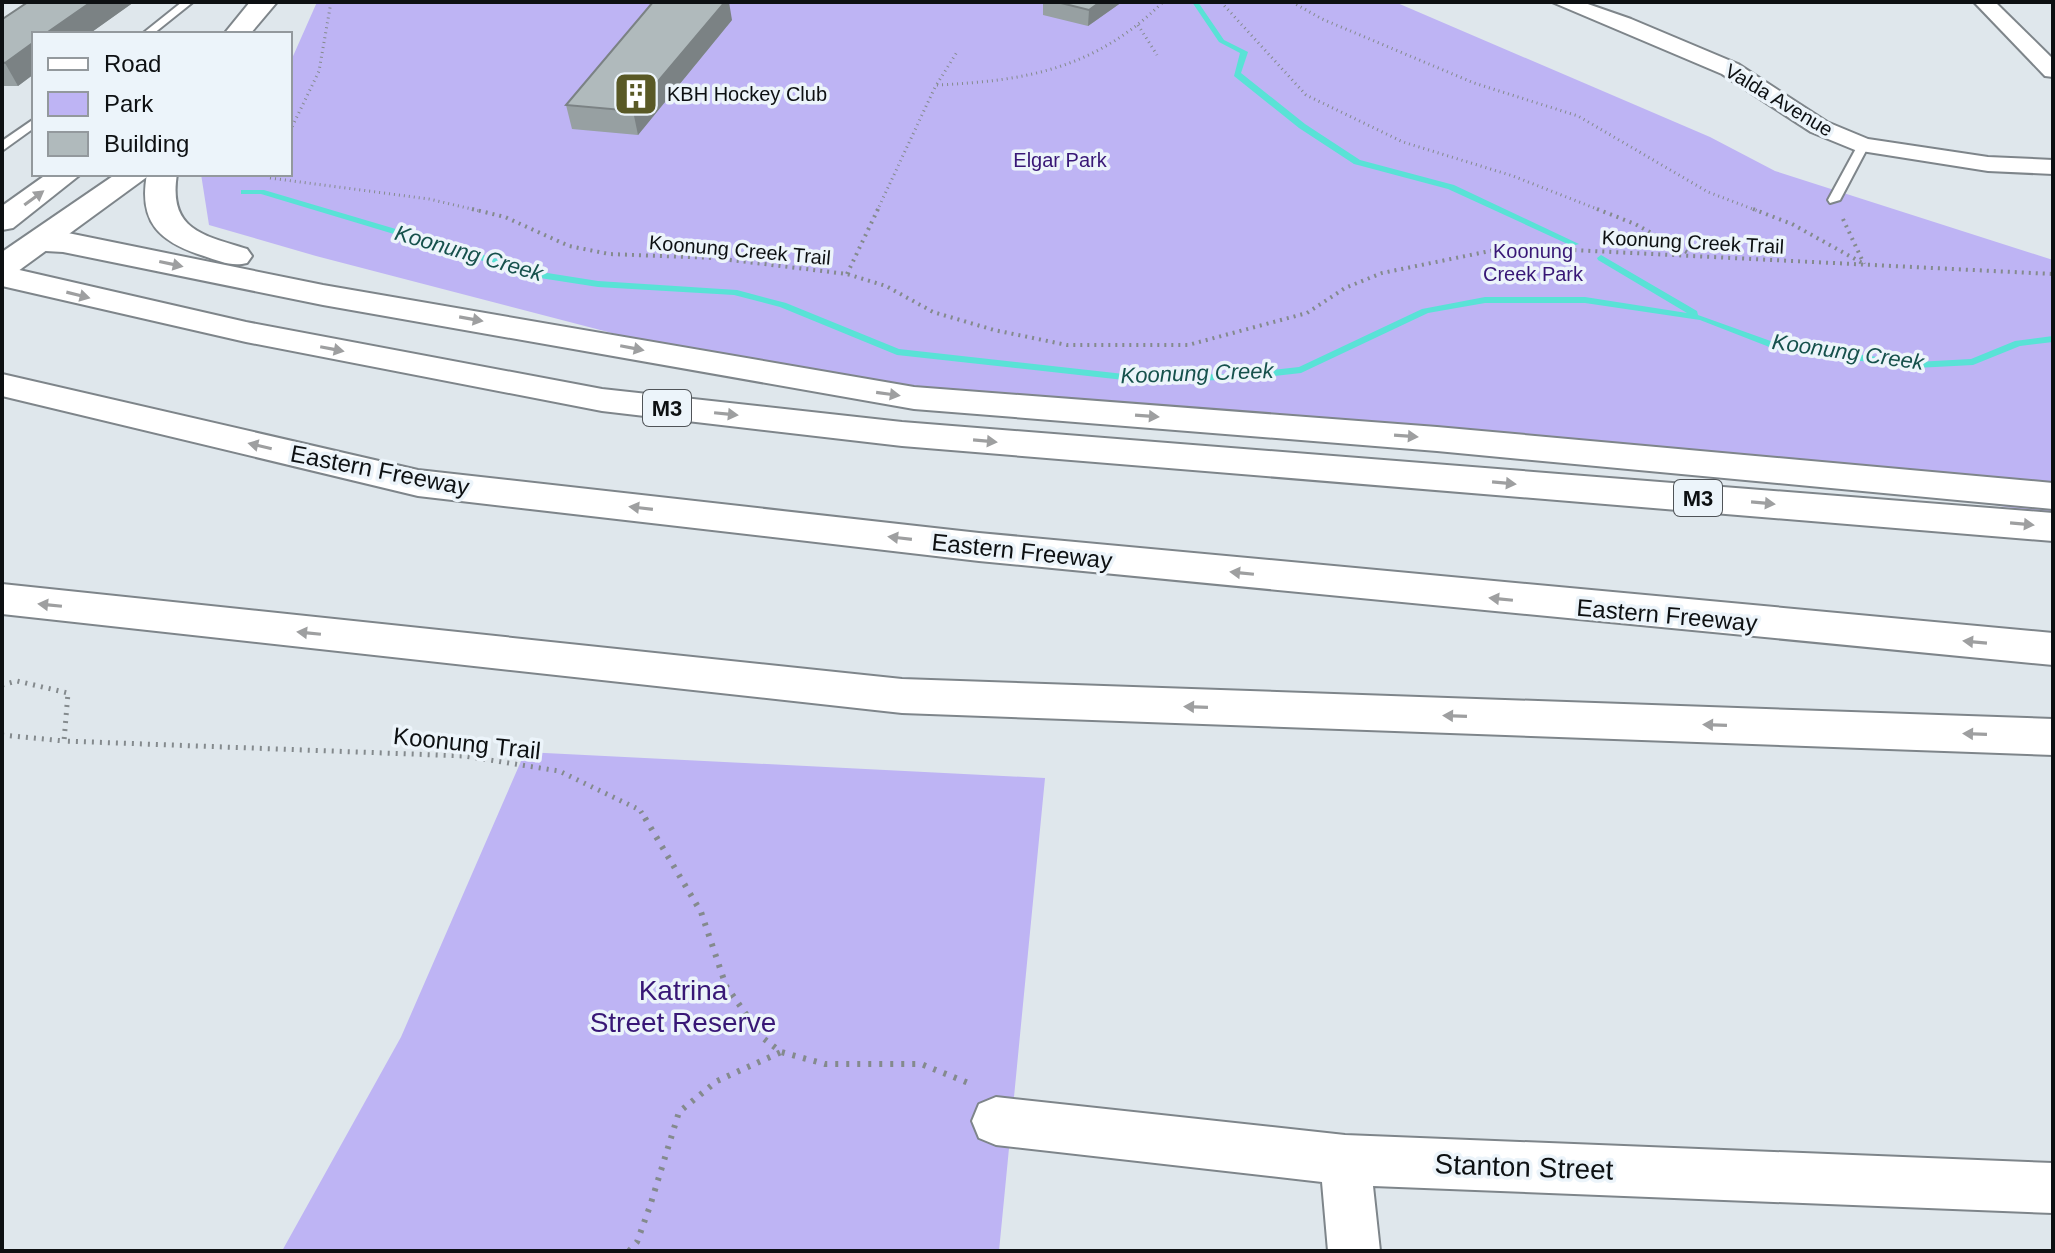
<svg xmlns="http://www.w3.org/2000/svg" width="2055" height="1253" font-family="Helvetica,sans-serif">
	<rect width="100%" height="100%" fill="#dfe7ec"/>
	<g fill="#beb4f4">
		<path d="M317,2H1395L1710,137L1775,171L2053,260V515L1930,494L1122,422L658,345L316,256L209,225L201,174H290V63Z"/>
		<path d="M525,752L1045,778L999,1251H282L401,1037Z"/>
	</g>
	<g fill="none" stroke-linecap="round" stroke-linejoin="round">
		<g fill="#59e2d6" fill-rule="evenodd">
			<path d="M1192,2H1198L1224,40L1248,52L1241,73L1305,124L1360,160L1454,185L1579,244L1572,246L1448,189L1354,164L1299,128L1234,76L1240,53L1219,42Z"/>
			<path d="M241,190H264L541,272L598,281L737,290L786,303L899,349L1133,375L1238,374L1299,367L1422,309L1485,297H1585L1687,313L1598,260L1597,258L1601,255L1697,311L1698,315L1779,344L1916,362L1971,359L2015,341L2053,336V342L2020,346L1973,365L1916,368L1777,350L1700,320L1585,303H1485L1428,313L1301,373L1238,380L1133,381L897,355L780,307L734,295L598,287L540,278L261,194H241Z"/>
		</g>
		<g stroke="#7e858a" stroke-width="4">
			<g id="lane">
				<path d="M182,2H193L153,34H142Z"/>
				<path d="M34,119V128L2,151V141Z"/>
				<path d="M1859,143L1869,145L1840,200L1830,203L1828,200Z"/>
			</g>
		</g>
		<g stroke="#7e858a" stroke-width="4">
			<g id="street">
				<path d="M1552,2H1582L1631,19L1738,64L1827,122L1868,139L1988,157L2053,160V174L1988,171L1855,150L1811,132L1722,74Z"/>
				<path d="M1974,2H1995L2053,59V77L2045,76Z"/>
				<path d="M996,1097L1345,1135L2053,1163V1213L1373,1186L1380,1251H1328L1322,1182L996,1145L979,1138L972,1121L979,1104Z"/>
			</g>
		</g>
		<g stroke="#7e858a" stroke-width="4">
			<g id="primary">
				<path d="M250,2H277L250,34H224Z"/>
				<path d="M47,174H81L13,228L2,230V206Z"/>
				<path d="M116,174H151L14,274L2,277V252Z"/>
			</g>
		</g>
		<g stroke="#7e858a" stroke-width="4">
			<g id="highway">
				<path d="M147,174H177C168,230 202,235 247,249L252,256L247,263C232,267 219,261 204,256C160,242 138,223 147,174Z"/>
				<path d="M63,232L323,285L914,387L1437,427L2053,483V509L1437,451L914,409L323,305L63,252L28,250L23,243L28,236Z"/>
				<path d="M2,266L246,322L602,389L902,422L2053,513V541L902,446L602,411L246,342L2,286Z"/>
				<path d="M2,374L418,470L979,533L2053,633V665L979,561L418,496L2,396Z"/>
				<path d="M2,584L902,679L2053,719V755L902,713L2,614Z"/>
			</g>
		</g>
		<g stroke="#848a8d" stroke-width="3" stroke-dasharray="1 4" stroke-linecap="butt">
			<path d="M1221,2L1306,95L1403,142L1513,176L1602,211"/>
			<path d="M1292,2L1322,19L1474,83L1578,116L1708,192L1758,211"/>
			<path d="M1138,25L1157,55"/>
			<path d="M937,84L957,52"/>
			<path d="M290,131L319,71L331,2"/>
			<path d="M273,174L270,178L429,199L480,211"/>
			<path d="M877,211L936,85C1028,81 1096,68 1163,2"/>
		</g>
		<g stroke="#848a8d" stroke-width="4" stroke-dasharray="2 5" stroke-linecap="butt">
			<path d="M472,209L505,217L569,246L609,254L714,258L847,274L886,286L933,312L994,330L1067,345H1188L1307,313L1345,288L1382,273L1495,250L1552,249L2053,274"/>
			<path d="M1597,209L1635,224L1690,254"/>
			<path d="M1753,209L1792,224L1864,264"/>
			<path d="M1843,219L1864,264"/>
			<path d="M847,274L878,209"/>
		</g>
		<g stroke="#848a8d" stroke-width="5" stroke-dasharray="2 6" stroke-linecap="butt">
			<path d="M2,685L17,681L68,693L64,741L464,756L559,771L640,810L646,820"/>
			<path d="M2,735L64,741"/>
		</g>
		<g stroke="#848a8d" stroke-width="6" stroke-dasharray="3 8" stroke-linecap="butt">
			<path d="M645,818L701,912L726,986L763,1038L781,1052L825,1064H921L971,1084"/>
			<path d="M629,1251L637,1242L650,1206L679,1112L717,1081L781,1052"/>
		</g>
		<use href="#lane" fill="#fff" fill-rule="evenodd"/>
		<use href="#street" fill="#fff" fill-rule="evenodd"/>
		<use href="#primary" fill="#fff" fill-rule="evenodd"/>
		<use href="#highway" fill="#fff" fill-rule="evenodd"/>
	</g>
	<g fill="#97a0a2">
		<path d="M28,2H134L89,34H34V74L18,86H2V18H4Z"/>
		<path d="M1043,2H1122L1088,26L1043,15Z"/>
		<path d="M732,20L638,135L572,129L566,105Z"/>
	</g>
	<g fill="#7b8284">
		<path d="M91,2H134L89,34H45Z"/>
		<path d="M725,2H729L732,20L638,135L633,111Z"/>
		<path d="M1100,2H1122L1088,26L1089,10Z"/>
		<path d="M34,42V74L18,86L5,63Z"/>
	</g>
	<g fill="#b0babc" stroke="#7b8284" stroke-width="2">
		<path d="M28,2H91L45,34H34V42L5,63L2,62V18H4Z"/>
		<path d="M653,2H725L633,111L566,105Z"/>
		<path d="M1057,2H1100L1089,10Z"/>
	</g>
	<defs><path id="oneway-solid" d="M-6-.8H1V-3.2L6.5 0L1 3.2V.8H-6Z" transform="scale(2)"/></defs>
	<g fill="#9e9fa0">
		<use href="#oneway-solid" transform="translate(34 198) rotate(-36)"/>
		<use href="#oneway-solid" transform="translate(171 264) rotate(12)"/>
		<use href="#oneway-solid" transform="translate(78 295) rotate(14)"/>
		<use href="#oneway-solid" transform="translate(471 319) rotate(10)"/>
		<use href="#oneway-solid" transform="translate(632 348) rotate(11)"/>
		<use href="#oneway-solid" transform="translate(332 349) rotate(11)"/>
		<use href="#oneway-solid" transform="translate(888 394) rotate(8)"/>
		<use href="#oneway-solid" transform="translate(726 414) rotate(6)"/>
		<use href="#oneway-solid" transform="translate(1147 416) rotate(4)"/>
		<use href="#oneway-solid" transform="translate(1406 436) rotate(4)"/>
		<use href="#oneway-solid" transform="translate(985 441) rotate(5)"/>
		<use href="#oneway-solid" transform="translate(260 446) rotate(-167)"/>
		<use href="#oneway-solid" transform="translate(1504 483) rotate(5)"/>
		<use href="#oneway-solid" transform="translate(1763 503) rotate(5)"/>
		<use href="#oneway-solid" transform="translate(641 508) rotate(-173)"/>
		<use href="#oneway-solid" transform="translate(2022 524) rotate(5)"/>
		<use href="#oneway-solid" transform="translate(900 538) rotate(-173)"/>
		<use href="#oneway-solid" transform="translate(1242 573) rotate(-174)"/>
		<use href="#oneway-solid" transform="translate(1501 599) rotate(-174)"/>
		<use href="#oneway-solid" transform="translate(50 605) rotate(-174)"/>
		<use href="#oneway-solid" transform="translate(309 633) rotate(-174)"/>
		<use href="#oneway-solid" transform="translate(1975 642) rotate(-175)"/>
		<use href="#oneway-solid" transform="translate(1196 707) rotate(-178)"/>
		<use href="#oneway-solid" transform="translate(1455 716) rotate(-178)"/>
		<use href="#oneway-solid" transform="translate(1715 725) rotate(-178)"/>
		<use href="#oneway-solid" transform="translate(1975 734) rotate(-178)"/>
	</g>
	<defs>
		<g id="building-square" transform="scale(2.3)"><rect x="-9" y="-9" width="18" height="18" rx="4" fill="#595926" stroke="#ecf4fa"/><path d="M-4-6H4V6H1V3H-1V6H-4ZM-2.5-4.3h1.7v1.8h-1.7ZM.8-4.3h1.7v1.8H.8ZM-2.5-1h1.7V.8h-1.7ZM.8-1h1.7V.8H.8Z" fill="#fff"/></g>
	</defs>
	<g fill-rule="evenodd">
		<use href="#building-square" x="636" y="94"/>
	</g>
	<g text-anchor="middle" dominant-baseline="central" stroke-width="7" stroke-linejoin="round" paint-order="stroke">
		<g font-size="20" fill="#0d1012" stroke="#ecf4fa" text-anchor="start">
			<text x="667" y="94">KBH Hockey Club</text>
		</g>
		<g font-size="20" fill="#0d1012" stroke="#ecf4fa">
			<text transform="translate(1779 100) rotate(31)">Valda Avenue</text>
			<text transform="translate(1693 242) rotate(3)">Koonung Creek Trail</text>
			<text transform="translate(740 250) rotate(5)">Koonung Creek Trail</text>
		</g>
		<g font-size="20" fill="#381776" stroke="#ecf4fa">
			<text x="1060" y="160">Elgar Park</text>
			<text x="1533" y="251">Koonung<tspan x="1533" dy="23">Creek Park</tspan></text>
		</g>
		<g font-size="22" font-style="italic" fill="#16514c" stroke="#ecf4fa">
			<text transform="translate(469 253) rotate(16)">Koonung Creek</text>
			<text transform="translate(1848 352) rotate(8)">Koonung Creek</text>
			<text transform="translate(1197 373) rotate(-2)">Koonung Creek</text>
		</g>
		<g fill="#ecf4fa" stroke="#505458" stroke-width="2">
			<rect x="643" y="390" width="48" height="36" rx="6"/>
			<rect x="1674" y="480" width="48" height="36" rx="6"/>
		</g>
		<g font-size="22" font-weight="bold" fill="#0d1012">
			<text x="667" y="408">M3</text>
			<text x="1698" y="498">M3</text>
		</g>
		<g font-size="24" fill="#0d1012" stroke="#ecf4fa">
			<text transform="translate(380 470) rotate(11)">Eastern Freeway</text>
			<text transform="translate(1022 551) rotate(6)">Eastern Freeway</text>
			<text transform="translate(1667 615) rotate(5)">Eastern Freeway</text>
			<text transform="translate(467 743) rotate(6)">Koonung Trail</text>
		</g>
		<g font-size="28" fill="#381776" stroke="#ecf4fa">
			<text x="683" y="990">Katrina<tspan x="683" dy="32">Street Reserve</tspan></text>
		</g>
		<g font-size="28" fill="#0d1012" stroke="#ecf4fa">
			<text transform="translate(1524 1167) rotate(2)">Stanton Street</text>
		</g>
	</g>
	<rect width="2055" height="1253" fill="none" stroke="#0d1012" stroke-width="8"/>
	<rect x="32" y="32" width="260" height="144" fill="#ecf4fa" stroke="#93999d" stroke-width="2"/>
	<rect x="48" y="58" width="40" height="12" fill="#ffffff" stroke="#93999d" stroke-width="2"/>
	<text x="104" y="72" font-size="24" fill="#0d1012">Road</text>
	<rect x="48" y="92" width="40" height="24" fill="#beb4f4" stroke="#93999d" stroke-width="2"/>
	<text x="104" y="112" font-size="24" fill="#0d1012">Park</text>
	<rect x="48" y="132" width="40" height="24" fill="#b0babc" stroke="#93999d" stroke-width="2"/>
	<text x="104" y="152" font-size="24" fill="#0d1012">Building</text>
</svg>
